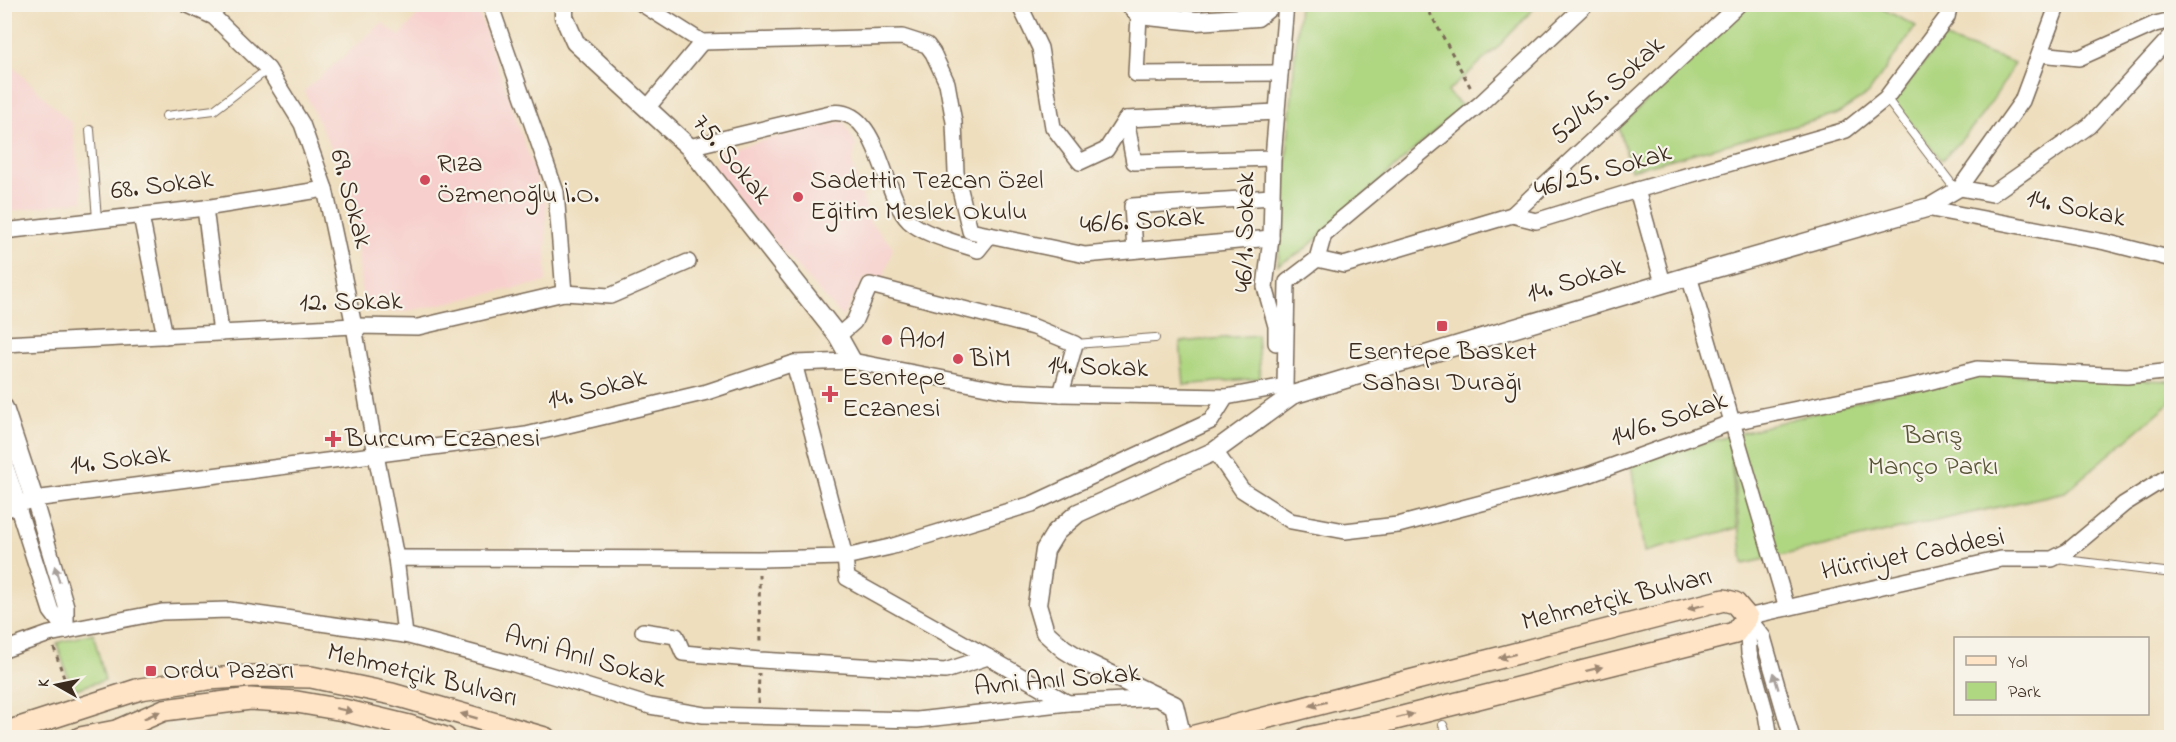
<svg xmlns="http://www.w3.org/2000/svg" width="2176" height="742" font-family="'Indie Flower',sans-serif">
	<rect width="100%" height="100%" fill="#f7f3e8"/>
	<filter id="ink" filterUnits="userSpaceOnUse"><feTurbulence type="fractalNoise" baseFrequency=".0167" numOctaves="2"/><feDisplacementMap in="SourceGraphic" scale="12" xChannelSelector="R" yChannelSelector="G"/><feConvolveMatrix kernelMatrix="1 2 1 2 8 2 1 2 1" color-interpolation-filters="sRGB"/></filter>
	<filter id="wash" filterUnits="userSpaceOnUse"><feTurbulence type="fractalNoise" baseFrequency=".008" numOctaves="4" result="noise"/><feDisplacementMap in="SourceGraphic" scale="24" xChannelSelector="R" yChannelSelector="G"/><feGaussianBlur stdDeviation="1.35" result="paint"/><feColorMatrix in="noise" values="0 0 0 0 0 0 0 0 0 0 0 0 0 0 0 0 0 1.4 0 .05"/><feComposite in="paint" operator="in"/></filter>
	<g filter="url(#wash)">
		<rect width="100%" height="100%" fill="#eedebd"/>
		<g fill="#f7d0cd">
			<path d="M427,4L476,5L546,205V282L403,312L363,310L353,194L304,91L382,23L400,36Z"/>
			<path d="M4,58L72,124L83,201L5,212Z"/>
			<path d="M843,121L856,145L852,163L870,222L893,247L884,277H865L842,317L712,172L720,151Z"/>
		</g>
		<g fill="#afd681" stroke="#758050" stroke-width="1.5">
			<path d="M1299,5H1537L1498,47L1447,92L1462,106L1303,251L1278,265Z"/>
			<path d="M1750,5H1875L1916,26L1868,94L1836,115L1631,170L1619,128L1675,72Z"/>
			<path d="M1943,38L2015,63C1994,101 1973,130 1942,160L1893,102Z"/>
			<path d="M1257,335L1260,378L1184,385L1180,342Z"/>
			<path d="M1977,373L2171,381V402L2065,492L1743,564L1730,436L1921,384Z"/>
			<path d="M1729,436L1737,528L1644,552L1631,463Z"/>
			<path d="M93,633L105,680L72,690L57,643Z"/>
		</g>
	</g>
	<g filter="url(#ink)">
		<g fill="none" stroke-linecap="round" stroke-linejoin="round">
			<g stroke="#7a6956" stroke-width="10">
				<g id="service">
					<path d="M1886,98L1956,190"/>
					<path d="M166,116L214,110L268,69"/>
					<path d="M90,130L97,219"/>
					<path d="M1075,344L1155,338"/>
					<path d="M2057,559L2172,573"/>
					<path d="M1443,725L1448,738"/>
				</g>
			</g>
			<g stroke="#7a6956" stroke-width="18">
				<g id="minor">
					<path d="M186,4L214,17L268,69L302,124L325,189L354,326L376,455L396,558"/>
					<path d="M490,4L556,192L564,293"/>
					<path d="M642,4L702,42L902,37L927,45L933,53L947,83L954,122L956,173L970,231L1085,255L1271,238"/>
					<path d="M1019,4L1040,48L1053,127L1080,162L1106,150L1126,119L1134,162L1273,158"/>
					<path d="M1158,4L1139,15L1136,74L1280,73"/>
					<path d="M2040,54L2079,58L2155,24L2172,20"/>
					<path d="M648,107L702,42"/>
					<path d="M1126,119L1277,112"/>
					<path d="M689,147L830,113C880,105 881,193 909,221C924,235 958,243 978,250L990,235"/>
					<path d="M1960,188L1992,194L2089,126L2172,35"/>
					<path d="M1637,190L1663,283"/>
					<path d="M205,208L221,333"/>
					<path d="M1926,208L2105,242L2172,259"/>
					<path d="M1926,208L1960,188L2022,101L2058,4"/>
					<path d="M1512,215L1739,4"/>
					<path d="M141,216L165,336"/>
					<path d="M4,231L205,208L325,189"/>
					<path d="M1135,250L1132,206L1272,197"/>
					<path d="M1317,259L1324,234L1480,104L1586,4"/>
					<path d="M1689,276L1787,608"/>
					<path d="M838,336L854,322L870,285L1034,327L1075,344L1061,394"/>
					<path d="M1276,343V326L1265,287L1271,238L1273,158L1286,4"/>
					<path d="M4,344L354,326L418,327L564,293L610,296L688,262"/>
					<path d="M1285,386L1287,282L1317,259L1344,265L1512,215L1536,221L1637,190L1846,130L1886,98L1947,17L1950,4"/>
					<path d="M1215,451L1242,490L1291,521L1345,531L1398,525L1588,475L1733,422L1921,384L1977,369L2127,376L2172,371"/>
					<path d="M34,499L66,606V631"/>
					<path d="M17,505L51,611L66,631"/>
					<path d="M4,510L34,499L526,435L707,392L794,363L852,361L1007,391L1061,394L1226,397L1285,386"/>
					<path d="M1747,617L2001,559H2052L2068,551L2124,504L2172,474"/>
					<path d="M1747,617L1763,637L1792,738"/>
					<path d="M1747,617L1749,653L1766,714L1770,738"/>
					<path d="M643,631L676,636L683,653L760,660L945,671L988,657L1068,703"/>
					<path d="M405,635L396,558L759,559L845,557L794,363"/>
					<path d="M4,650L49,634L162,612L229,610L405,635L514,664L650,706L704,715L917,720L1068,703L1160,698"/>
					<path d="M988,657L847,578L845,557L890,547L1032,504L1211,421L1226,397"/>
				</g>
			</g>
			<g stroke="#7a6956" stroke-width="21">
				<g id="tertiary">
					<path d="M564,4V17L575,42L689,147L838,336L852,361"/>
					<path d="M1130,4L1139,15L1196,21L1257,17L1273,4"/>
					<path d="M4,408L34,499"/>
					<path d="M4,466L17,505"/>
					<path d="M1182,738L1174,705L1085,662L1064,649L1045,632L1037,605L1045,550L1056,532L1078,513L1215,451L1292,395L1689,276L1926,208"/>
				</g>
			</g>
			<g stroke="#7a6956" stroke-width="24">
				<g id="secondary">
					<path d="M4,733L140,689L208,679L255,676L311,677L392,694L545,738"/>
					<path d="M80,738L116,731L164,710L250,699L297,702L343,710L409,726L445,738"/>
					<path d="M1187,738L1724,600L1735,603L1747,617L1735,633L1379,723L1307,738"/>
				</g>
			</g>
			<g stroke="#7a6956" stroke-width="3" stroke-dasharray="4.5 4.5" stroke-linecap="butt">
				<path d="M1425,4L1472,90"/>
				<path d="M759,574L760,646"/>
				<path d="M54,648L69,693"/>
				<path d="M758,703L759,673"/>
			</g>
			<use href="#service" stroke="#fff" stroke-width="8"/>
			<use href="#minor" stroke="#fff" stroke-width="15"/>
			<use href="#tertiary" stroke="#fff" stroke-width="18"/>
			<use href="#secondary" stroke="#ffe4c6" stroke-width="21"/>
		</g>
		<defs><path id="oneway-solid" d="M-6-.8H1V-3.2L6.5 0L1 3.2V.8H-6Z" transform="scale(1.5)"/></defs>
		<g fill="#a79f9a">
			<use href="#oneway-solid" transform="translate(57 574) rotate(-107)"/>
			<use href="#oneway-solid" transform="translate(1776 681) rotate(-106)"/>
		</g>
		<g fill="#9d8772">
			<use href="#oneway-solid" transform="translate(1696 607) rotate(166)"/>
			<use href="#oneway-solid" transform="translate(1507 656) rotate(166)"/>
			<use href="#oneway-solid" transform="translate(1594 669) rotate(-14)"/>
			<use href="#oneway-solid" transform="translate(1318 704) rotate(166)"/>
			<use href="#oneway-solid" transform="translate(344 710) rotate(12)"/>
			<use href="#oneway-solid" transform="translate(152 715) rotate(-24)"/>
			<use href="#oneway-solid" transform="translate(469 716) rotate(-164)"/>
			<use href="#oneway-solid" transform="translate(1405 716) rotate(-14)"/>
		</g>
	</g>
	<g fill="#d1495b" stroke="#f7f3e8" stroke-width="2">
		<circle cx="425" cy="180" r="6"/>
		<circle cx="798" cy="197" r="6"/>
		<rect x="1436" y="320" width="12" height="12" rx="3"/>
		<circle cx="887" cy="340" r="6"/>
		<circle cx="958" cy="359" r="6"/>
		<path d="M827 385h6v6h6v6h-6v6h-6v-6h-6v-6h6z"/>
		<path d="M330 430h6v6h6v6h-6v6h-6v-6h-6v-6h6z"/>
		<rect x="145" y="665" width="12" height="12" rx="3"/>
	</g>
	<g text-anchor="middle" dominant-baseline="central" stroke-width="4.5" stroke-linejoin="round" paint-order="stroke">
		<g font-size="27" fill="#3b2a1e" stroke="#f7f3e8">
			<text transform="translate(1608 91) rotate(-43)">52/45. Sokak</text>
			<text transform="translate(731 160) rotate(50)">75. Sokak</text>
			<text transform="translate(1603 172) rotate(-16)">46/25. Sokak</text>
			<text transform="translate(162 186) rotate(-7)">68. Sokak</text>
			<text transform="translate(350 199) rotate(75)">69. Sokak</text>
			<text transform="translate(2076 209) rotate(12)">14. Sokak</text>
			<text transform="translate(1142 222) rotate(-4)">46/6. Sokak</text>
			<text transform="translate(1246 232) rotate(-89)">46/1. Sokak</text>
			<text transform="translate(1576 281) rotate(-17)">14. Sokak</text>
			<text transform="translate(351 303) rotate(-1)">12. Sokak</text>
			<text transform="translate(1098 368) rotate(2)">14. Sokak</text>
			<text transform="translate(597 390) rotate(-14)">14. Sokak</text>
			<text transform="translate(1669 420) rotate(-19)">14/6. Sokak</text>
			<text transform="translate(120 461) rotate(-7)">14. Sokak</text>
			<text transform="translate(1913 555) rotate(-11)">Hürriyet Caddesi</text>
			<text transform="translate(1617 600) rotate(-14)">Mehmetçik Bulvarı</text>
			<text transform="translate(585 658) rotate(16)">Avni Anıl Sokak</text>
			<text transform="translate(422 676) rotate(14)">Mehmetçik Bulvarı</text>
			<text transform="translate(1057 681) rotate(-5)">Avni Anıl Sokak</text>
		</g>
		<g font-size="27" fill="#3b2a1e" stroke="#f7f3e8" text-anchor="start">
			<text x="437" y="164">Rıza<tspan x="437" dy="31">Özmenoğlu İ.O.</tspan></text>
			<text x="810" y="181">Sadettin Tezcan Özel<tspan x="810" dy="31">Eğitim Meslek Okulu</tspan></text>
			<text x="899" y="340">A101</text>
			<text x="1442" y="352" text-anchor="middle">Esentepe Basket<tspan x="1442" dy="31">Sahası Durağı</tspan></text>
			<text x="970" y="359">BİM</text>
			<text x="842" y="378">Esentepe<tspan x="842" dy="31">Eczanesi</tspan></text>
			<text x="345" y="439">Burcum Eczanesi</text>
			<text x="163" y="671">Ordu Pazarı</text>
		</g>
		<g font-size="27" fill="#585537" stroke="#f7f3e8">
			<text x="1933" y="436">Barış<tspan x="1933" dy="31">Manço Parkı</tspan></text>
		</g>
	</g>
	<rect width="2176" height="742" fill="none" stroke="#f7f3e8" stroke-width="24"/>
	<rect x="1954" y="637" width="195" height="78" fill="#f7f3e8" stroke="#aca397" stroke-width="1.5"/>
	<rect x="1966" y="656" width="30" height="9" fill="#ffe4c6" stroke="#aca397" stroke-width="1.5"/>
	<text x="2008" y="667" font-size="18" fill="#3b2a1e">Yol</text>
	<rect x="1966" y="682" width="30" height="18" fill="#afd681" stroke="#aca397" stroke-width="1.5"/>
	<text x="2008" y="697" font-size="18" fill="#3b2a1e">Park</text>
	<g transform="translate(57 685) rotate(279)" stroke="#f7f3e8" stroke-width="4.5" paint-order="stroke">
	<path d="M0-4.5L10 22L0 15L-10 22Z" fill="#3b2a1e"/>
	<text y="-9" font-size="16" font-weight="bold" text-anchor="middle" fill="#3b2a1e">K</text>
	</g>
</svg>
